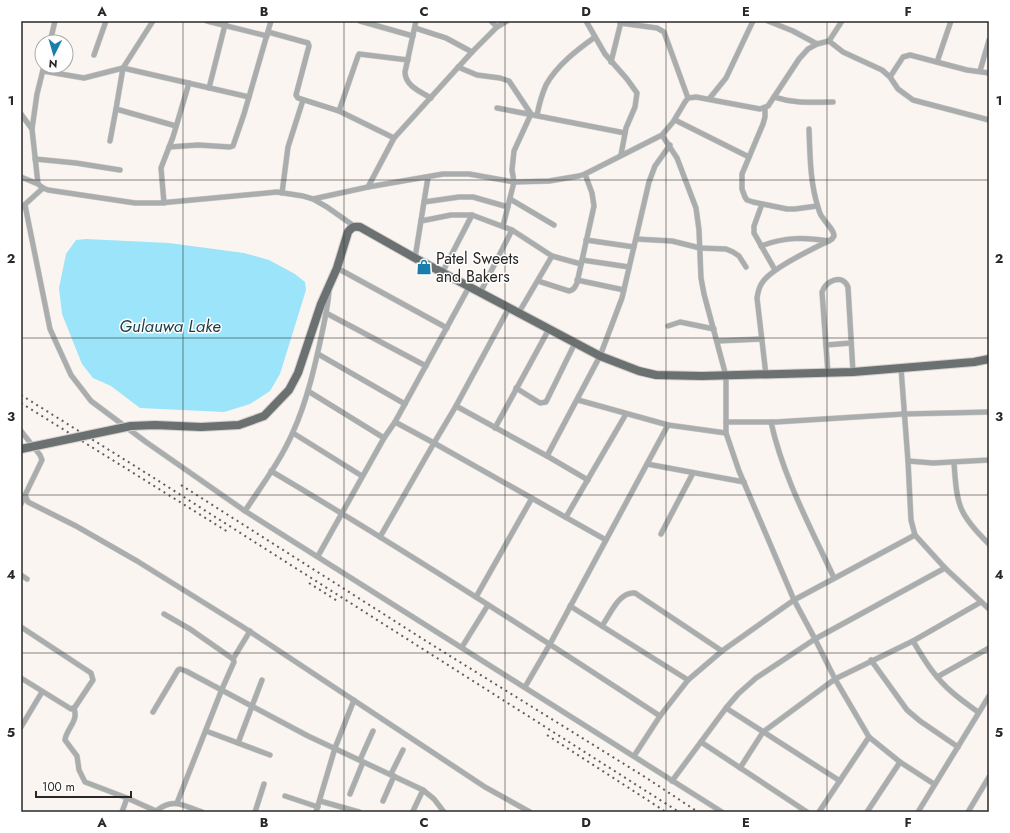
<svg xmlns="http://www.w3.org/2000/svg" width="1010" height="833" font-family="Jost,sans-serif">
	<rect width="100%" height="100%" fill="#faf5f1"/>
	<path fill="#9be4f9" d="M86,239L169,243L244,253L269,260L295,274L305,282L306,290L280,374L270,391L250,404L224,412L140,408L111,386L93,378L82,364L62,314L59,288L66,254L76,240Z"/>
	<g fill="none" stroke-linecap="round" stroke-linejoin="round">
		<g stroke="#d5d0cd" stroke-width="6">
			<g id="minor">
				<path d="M207,21L267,36"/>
				<path d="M360,21L413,36"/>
				<path d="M416,21L405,72C405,86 421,92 431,98"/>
				<path d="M491,21L497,27"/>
				<path d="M586,21L605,54L627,79L637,93L635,107L626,128L621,155"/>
				<path d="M768,21L793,31L817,44"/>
				<path d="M620,23L657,28L664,32L688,98"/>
				<path d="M415,28L446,38L472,52"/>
				<path d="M268,32L308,43L309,46L296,95L298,98L339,111L394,138"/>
				<path d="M829,41L843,52L882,70L890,77L898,89L913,100L989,120"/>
				<path d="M50,42L55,21"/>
				<path d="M94,55L106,21"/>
				<path d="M611,62L621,22"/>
				<path d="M937,62L951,21"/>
				<path d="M458,67L477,75L500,78L509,81L531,114L514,151L512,170L514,182L503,226"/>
				<path d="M43,71L84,78L123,68L249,97"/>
				<path d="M980,71L989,40"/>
				<path d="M890,77L903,57L910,55L967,70L989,73"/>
				<path d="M209,88L226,21"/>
				<path d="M774,97C796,104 810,102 833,102"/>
				<path d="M709,99L726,78L753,21"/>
				<path d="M497,108L625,133"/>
				<path d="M765,108V117L763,124L742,174V189L745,197L747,200L753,202L787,209H795L817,206"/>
				<path d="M116,109L176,126"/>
				<path d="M339,111L358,56L359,54L408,60"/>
				<path d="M21,114L32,129L38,184L43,188L48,190L135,203H160L277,192L303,196L313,199L327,207L354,226"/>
				<path d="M537,115C539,105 542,94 546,85C557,65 577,50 595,37"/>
				<path d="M675,120L749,157"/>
				<path d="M32,129L37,94L44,66"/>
				<path d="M662,135L677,158L696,208L699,230L701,278L704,294L726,376V433L739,471L794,600L815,639L835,679L869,737L900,762L934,784"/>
				<path d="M110,141L116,109L123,68L153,21"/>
				<path d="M169,147L198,145L230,147L233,146L244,114L271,21"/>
				<path d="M35,159L76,163L120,170"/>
				<path d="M21,177L38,184"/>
				<path d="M368,187L394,138L472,52L497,27L507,21"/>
				<path d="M282,193L288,147L303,100"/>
				<path d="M313,199L368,187L443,174H469L514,182L549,181L579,176L585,174L662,135L673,122L685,102L688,98L696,97L760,109L768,106L799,59L808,49L817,44L829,41L842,21"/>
				<path d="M510,199L554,225"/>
				<path d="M424,202L459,197H473L508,207"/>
				<path d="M164,203L161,168L173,137L189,83"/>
				<path d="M762,204L754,226V233L775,270"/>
				<path d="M25,205L50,329L71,375L91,401L146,442L245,511L722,812"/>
				<path d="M21,208L43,188"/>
				<path d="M421,221L451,215H472L512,230L552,256L581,264"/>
				<path d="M636,239L672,241L700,248L726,249L733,252L739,256L746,267"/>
				<path d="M586,240L634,247"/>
				<path d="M761,246C784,237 805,237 829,241"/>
				<path d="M415,258L428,177"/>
				<path d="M582,260L629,267"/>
				<path d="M337,268L447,328"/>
				<path d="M442,273L472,215"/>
				<path d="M577,280L624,290"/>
				<path d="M538,281L569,291C574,290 575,287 577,283L594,206L592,193L585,174"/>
				<path d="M480,293L512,230"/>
				<path d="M326,313L426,366"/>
				<path d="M518,314L552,256"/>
				<path d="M668,326L680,322L714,329"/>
				<path d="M717,341L762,339"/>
				<path d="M826,345L851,343"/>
				<path d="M318,354L405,404"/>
				<path d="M901,368L908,461L911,520L915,535L945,568L989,609"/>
				<path d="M828,373L822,292C826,281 842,273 848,287L853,372"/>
				<path d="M766,375L757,298C758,292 759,287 762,283C771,268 815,248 832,239L834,236C834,229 826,224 823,218C820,215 819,211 818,207C810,183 810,154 809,129"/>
				<path d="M516,388L540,403L546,402L575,343"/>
				<path d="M308,391L384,438"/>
				<path d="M578,400L668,425L726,433"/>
				<path d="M456,406L547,456L588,480"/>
				<path d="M395,422L434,443L606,540"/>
				<path d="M726,422H776L904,414L989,412"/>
				<path d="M771,422C783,477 811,528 834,578"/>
				<path d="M495,428L549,329"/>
				<path d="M21,431L40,455L42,460L27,491L25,495L28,502L76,526L137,561L243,627L485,787L530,812"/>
				<path d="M293,433L362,476"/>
				<path d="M547,456L600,356L622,298L649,182L655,166L670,145"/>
				<path d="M908,461L933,463L989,460"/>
				<path d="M954,463C957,505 958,514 989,544"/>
				<path d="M647,464L744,482"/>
				<path d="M271,471C403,549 532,632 660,716"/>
				<path d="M21,504L25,495"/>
				<path d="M245,511C262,485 281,460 293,432C307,401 315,366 322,333C325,319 328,305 329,291"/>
				<path d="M566,517L626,414"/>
				<path d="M661,534L693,473"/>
				<path d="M380,537L434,443L456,406L509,308"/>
				<path d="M318,556L384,438L395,422L469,287"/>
				<path d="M21,575L27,579"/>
				<path d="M476,597L532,498"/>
				<path d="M570,606L688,680"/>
				<path d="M164,614L190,629L233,659L234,662L222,689L177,803"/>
				<path d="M602,626C610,615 619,591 635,593L722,651"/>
				<path d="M21,627L91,673L93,680L75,707L71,709L21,678"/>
				<path d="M913,641C924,660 936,679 953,693C961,700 970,706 978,712"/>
				<path d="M462,647L488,605"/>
				<path d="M233,659L250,631"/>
				<path d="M871,660L907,710L920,721L958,747"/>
				<path d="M937,677L989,648"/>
				<path d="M525,687L550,644L668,425"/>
				<path d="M726,708L840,781"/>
				<path d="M74,709C79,721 66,729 65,740L77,756L79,770L85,782L127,798L156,811V812"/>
				<path d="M153,712L178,670L180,669L186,671L308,736L423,790L434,799L444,812"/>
				<path d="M21,727L42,692"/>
				<path d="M206,731L270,755"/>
				<path d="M701,742L807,812"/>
				<path d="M238,743L262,680"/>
				<path d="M634,756L660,716L688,680L722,651L794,600L915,535"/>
				<path d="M360,760L373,731"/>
				<path d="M740,768L763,732L835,679L913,641L981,602"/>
				<path d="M391,774L403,750"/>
				<path d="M672,781L726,708L738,694L756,678L815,639L945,568"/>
				<path d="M350,794L363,762"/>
				<path d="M285,796L318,807"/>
				<path d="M320,801L359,812"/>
				<path d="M383,801L394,776"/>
				<path d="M156,811C174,797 183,806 202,812"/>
				<path d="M413,811L423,790"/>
				<path d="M122,812L127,798"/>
				<path d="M255,812L264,784"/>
				<path d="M316,812L335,748L354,700"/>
				<path d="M819,812L869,737"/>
				<path d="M867,812L900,762"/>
				<path d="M918,812L989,696"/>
				<path d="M968,812L989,777"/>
			</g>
		</g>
		<g stroke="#d5d0cd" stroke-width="10">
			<path id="primary" d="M201,427L239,425L264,416L289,390L298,373L321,304L337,268L348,232C352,227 354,226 360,227L415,258L600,356L639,371L656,375L702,376L853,372L974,362L989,359"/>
		</g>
		<use href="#minor" stroke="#aaadad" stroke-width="5"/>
		<use href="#primary" stroke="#6b7071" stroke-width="8"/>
		<g stroke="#615f5d" stroke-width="2" stroke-dasharray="2 4" stroke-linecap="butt">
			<path d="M21,395L154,478L679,812"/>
			<path d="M21,403L228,532"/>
			<path d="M181,485L426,641L645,777L698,812"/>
			<path d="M309,583L339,602"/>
			<path d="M547,735L666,812"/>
		</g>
		<g stroke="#d5d0cd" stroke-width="10" stroke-linecap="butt">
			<path id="primary-bridge" d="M21,449L131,426L155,425L201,427"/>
		</g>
		<use href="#primary-bridge" stroke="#6b7071" stroke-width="8"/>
	</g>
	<path fill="none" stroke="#2a2827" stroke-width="1" stroke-opacity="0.55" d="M183,21V812M344,21V812M505,21V812M666,21V812M827,21V812M21,180H989M21,338H989M21,495H989M21,653H989"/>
	<defs>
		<g id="shop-bare" transform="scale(1.2)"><path d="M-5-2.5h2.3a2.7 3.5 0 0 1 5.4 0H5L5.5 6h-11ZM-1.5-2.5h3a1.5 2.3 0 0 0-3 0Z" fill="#197faa" stroke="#fff" stroke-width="2.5" paint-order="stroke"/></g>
	</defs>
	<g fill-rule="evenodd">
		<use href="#shop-bare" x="424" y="267"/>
	</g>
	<g text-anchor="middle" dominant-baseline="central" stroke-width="3" stroke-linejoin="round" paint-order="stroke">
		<g font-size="16" fill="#2a2827" stroke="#fff" text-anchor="start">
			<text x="436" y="258">Patel Sweets<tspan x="436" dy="18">and Bakers</tspan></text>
		</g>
		<g font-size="17" font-style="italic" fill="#1a3c45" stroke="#fff">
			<text x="170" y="326">Gulauwa Lake</text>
		</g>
	</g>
	<rect width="1010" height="833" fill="none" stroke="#ffffff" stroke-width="44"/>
	<g transform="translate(54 54) rotate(185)"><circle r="19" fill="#ffffff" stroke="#aaa9a9"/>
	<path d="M0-3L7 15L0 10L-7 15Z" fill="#197faa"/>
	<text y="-6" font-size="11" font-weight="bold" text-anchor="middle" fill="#2a2827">N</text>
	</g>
	<path d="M36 791v6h95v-6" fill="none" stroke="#2a2827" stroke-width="2"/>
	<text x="42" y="791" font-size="12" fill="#2a2827" stroke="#ffffff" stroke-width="3" paint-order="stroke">100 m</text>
	<rect x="22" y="22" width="966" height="789" fill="none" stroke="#2a2827" stroke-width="1.5"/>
	<g font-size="13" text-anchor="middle" font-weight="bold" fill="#2a2827">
		<text x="102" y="16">A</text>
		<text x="264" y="16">B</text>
		<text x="424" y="16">C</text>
		<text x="586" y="16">D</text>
		<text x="746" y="16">E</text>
		<text x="908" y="16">F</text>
		<text x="11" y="105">1</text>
		<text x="999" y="105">1</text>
		<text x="11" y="263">2</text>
		<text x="999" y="263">2</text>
		<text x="11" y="421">3</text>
		<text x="999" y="421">3</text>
		<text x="11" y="579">4</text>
		<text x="999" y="579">4</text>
		<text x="11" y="737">5</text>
		<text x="999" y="737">5</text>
		<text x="102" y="827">A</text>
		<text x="264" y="827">B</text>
		<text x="424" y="827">C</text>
		<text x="586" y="827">D</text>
		<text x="746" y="827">E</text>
		<text x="908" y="827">F</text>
	</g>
</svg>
